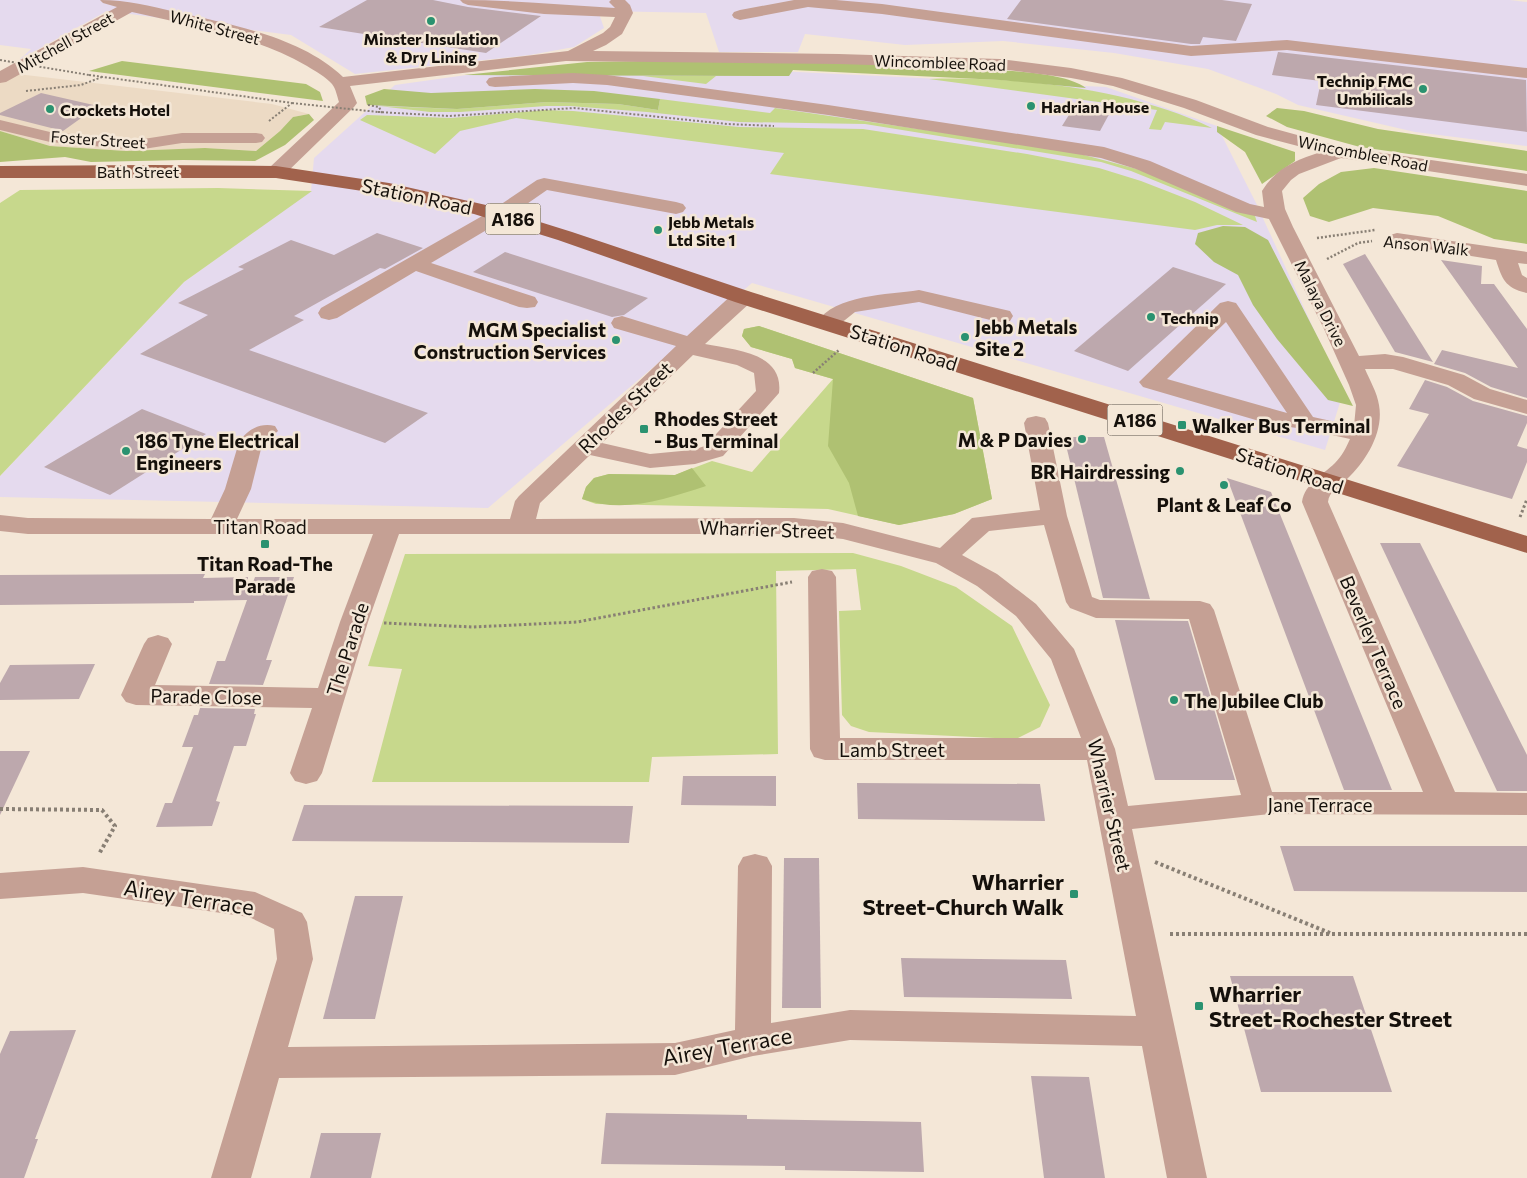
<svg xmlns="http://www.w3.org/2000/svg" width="1527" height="1178" font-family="Commissioner,sans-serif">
	<rect width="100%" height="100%" fill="#f4e7d7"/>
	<path fill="#ecdac4" d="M0,72L272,104L309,114L293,117L280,131L256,151L205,148L126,151L50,146L0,131Z"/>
	<g fill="#e5daee">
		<path d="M0,0H1510L1527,2V146L1415,132L1298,105L1276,94L1208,69L1114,53L1003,41L905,45L805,34L798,52H719L706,13L598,11L604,28L574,47L530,55L355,74L291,35L107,11L19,60L31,49L0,45Z"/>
		<path d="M713,68L1106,87L1217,126L1256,203L1343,393L1325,450L752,283L488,508L0,497V476L184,282L311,191L314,158L395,85L481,73Z"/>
	</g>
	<g fill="#c7d88c">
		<path d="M643,76H716L706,84Z"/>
		<path d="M929,79C1018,76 1132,89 1212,128L1165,122L1161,130L1149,129L1157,110Z"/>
		<path d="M660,99L770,113L775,108L1069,151L1137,169L1254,213L1257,222L1131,171L1101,162L865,124L739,122L647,112L570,106H546L460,112H430L379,106L457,109L547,102L618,104L658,110Z"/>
		<path d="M545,110L573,111L739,127L863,129L1027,154L1099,168L1141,181L1195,202L1243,225H1217L1195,230L770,174L784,153L516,118L460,131L435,154L360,120L367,115L451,118Z"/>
		<path d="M218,188L312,191L184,282L0,476V203L20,190Z"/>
		<path d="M759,326L973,398L992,499L954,514L899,525L828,509L596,504L582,499L586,487L594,478L609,474L675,475L712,461L752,472L833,379L795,368L792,359L751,347L742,336L744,329Z"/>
		<path d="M853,553L901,566L956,587L1012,626L1050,705L1040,727L1016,739L869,732L851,726L842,715L839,611L861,610L856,569L776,571L778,754L652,757L649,782H372L402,669L368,666L405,554Z"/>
	</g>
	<g fill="#afc172">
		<path d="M703,60C795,62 887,63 980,69C1008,71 1064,72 1086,88L1000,80L793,70L789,76L464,75L587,62Z"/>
		<path d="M122,61L306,84L320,92L323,101L89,71Z"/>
		<path d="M384,89L431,93L535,89L594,91L660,99L658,110L618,104L547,102L457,109L367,105L365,96Z"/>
		<path d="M1277,108L1304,111L1378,129L1527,151V171L1360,147L1287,127L1266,116Z"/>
		<path d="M309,114L314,120L285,145L255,161L183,160L91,162L65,157L0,162V131L50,146L126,151L205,148L256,151L280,131L293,117Z"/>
		<path d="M1217,126L1295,152V161L1262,184L1245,152L1217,132Z"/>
		<path d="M1374,168L1527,191V244L1494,239L1438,216L1373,208L1329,222L1310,216L1303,198L1319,184L1341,172Z"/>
		<path d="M1223,226L1245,227L1268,240L1353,406L1328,400L1277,339L1253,305L1238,275L1214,262L1195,244L1198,233Z"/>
		<path d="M759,326L973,398L992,499L954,514L899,525L858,516L849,483L828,446L833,379L795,368L792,359L751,347L742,336L744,329Z"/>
		<path d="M692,468L706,486C666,499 624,514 582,499L586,487L594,478L609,474L675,475Z"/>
	</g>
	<g fill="#bda8ad">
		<path d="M367,0H433L468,7L541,16L486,53L319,27Z"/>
		<path d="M1021,0H1222L1252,4L1236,41L1203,37L1200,44H1191L1007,19Z"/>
		<path d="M1278,52L1526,80L1527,132L1316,105L1321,81L1272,75Z"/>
		<path d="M41,93L98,106L63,131L0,115V113Z"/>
		<path d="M1077,102L1113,107L1100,131L1062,126Z"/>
		<path d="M377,233L423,248L385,269L380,268L294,316L304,320L249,350L428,413L385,443L140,354L208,315L178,303L244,269L238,267L291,240L334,255Z"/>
		<path d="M505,252L648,298L624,315L612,317L473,272Z"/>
		<path d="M1365,254L1433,362L1395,352L1343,264Z"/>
		<path d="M1441,260L1482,266L1481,284H1494L1527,329V398L1491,387L1465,373L1434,364L1442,350L1518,368Z"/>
		<path d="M1173,267L1226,284L1128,371L1074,351Z"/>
		<path d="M1425,380L1447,387L1473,401L1527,416V423L1517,446L1527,449V462L1512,499L1397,466L1429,414L1409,409Z"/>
		<path d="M142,409L206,434L110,495L44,467Z"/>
		<path d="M1064,437H1104L1150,599L1103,598Z"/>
		<path d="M1227,478L1271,492L1392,790H1344Z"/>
		<path d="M1380,543H1420L1527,755V791H1497Z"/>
		<path d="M205,574L203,578L248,577V596L255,577H294L266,660H272L263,685L209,684L217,661H225L247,600L194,601V603L0,605V575Z"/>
		<path d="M1115,620L1188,621L1235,780H1155Z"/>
		<path d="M95,664L79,699L0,700V683L10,665Z"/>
		<path d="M200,708L255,709L254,714H256L246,746H234L216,801L220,802L212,826L156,827L165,803H172L193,747H182L194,715H198Z"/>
		<path d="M0,751H30L0,815Z"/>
		<path d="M683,776H776V806L681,805Z"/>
		<path d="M857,783L1040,784L1045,821L858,819Z"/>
		<path d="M304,805L633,806L629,843L292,841Z"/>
		<path d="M1280,846H1527V892L1294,891Z"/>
		<path d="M784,858H819L821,1008H782Z"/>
		<path d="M355,896H403L375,1019H323Z"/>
		<path d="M901,958L1066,960L1072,999L904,997Z"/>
		<path d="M1230,976H1353L1392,1092H1261Z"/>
		<path d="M76,1030L35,1139H38L24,1178H0V1054L10,1031Z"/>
		<path d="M1031,1076L1089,1077L1105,1178H1044Z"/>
		<path d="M606,1113L747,1115V1119L921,1122L924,1172L785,1170V1166L601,1164Z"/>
		<path d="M321,1133H381L371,1178H310Z"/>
	</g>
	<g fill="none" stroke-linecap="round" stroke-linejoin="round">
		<g stroke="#887f74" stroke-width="2" stroke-dasharray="2 2" stroke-linecap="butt">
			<path d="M89,75L292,103"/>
			<path d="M26,91L81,85L102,77"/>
			<path d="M368,105L379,107L382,113"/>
			<path d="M378,112L449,116L574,108L727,124L774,126"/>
			<path d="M269,121L292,103"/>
		</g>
		<g stroke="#887f74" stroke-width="2.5" stroke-dasharray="2 2" stroke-linecap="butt">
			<path d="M1317,238L1375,230"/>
			<path d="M1327,259L1358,243L1372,241"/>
			<path d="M813,373L839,350"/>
		</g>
		<g stroke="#887f74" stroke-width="3" stroke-dasharray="2.5 2.5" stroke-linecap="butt">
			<path d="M1520,517L1527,499"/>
			<path d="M384,623L473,627L577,622L792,582"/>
		</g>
		<g stroke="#887f74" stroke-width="4" stroke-dasharray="3 3" stroke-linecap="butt">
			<path d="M0,809L102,810L115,826L99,854"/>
			<path d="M1155,862L1330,933"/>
			<path d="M1170,934H1527"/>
		</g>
		<g fill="#c5a094" fill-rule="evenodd">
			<path d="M100,0C128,0 149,6 176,12C230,24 301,37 343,77L568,51L603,33L610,27L615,17L544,14L468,5L463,3L460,0C512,0 563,5 615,8L609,2L611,0H625L630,5L633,13L622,34L606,45L593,51L839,54L1000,59L1071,68L1122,78L1196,100L1268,127L1341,147L1527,174V186L1341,158L1299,174L1291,180L1282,191L1285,209L1293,227L1359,356L1385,354L1403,357L1464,375L1490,389L1527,400V414L1474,399L1448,385L1393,369H1365C1370,381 1377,392 1379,405C1384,432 1366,461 1347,479C1339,487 1329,491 1328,502L1455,792L1527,793V815L1270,814L1132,829L1207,1178H1167L1142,1046L850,1040L753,1056L675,1075L279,1078L251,1178H211L277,959L274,929L249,917L83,893L0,899V873L83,867L255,892L302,913L307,922L313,959L288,1047L675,1043L735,1030L738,866L743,857L755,854L767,857L772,866L771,1023L850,1010L1136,1016L1087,760H825L814,757L810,749L808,577L812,571L822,569L832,571L836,577L840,738H1081L1051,659L1016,616L977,586L936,563L843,539L794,534H399L368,622L322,773L317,781L306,784L295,781L290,773L312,708L136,705L126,702L121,695L144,644L148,638L158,635L168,638L172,644L155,685L318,688L340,622L373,534H28L0,531V515L28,518L211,519L225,489L239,442C247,430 260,422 275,426L278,431L262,445L251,489L237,519H510L515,501L519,496L676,346L614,328L611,323L614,318L622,316L687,336L735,292L743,291L751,292L754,297L751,302L705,344C734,350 784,352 779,393L723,456L695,464L650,468L590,455L540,503L536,519L794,518L843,523L940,548L972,518L1040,510L1024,423L1027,418L1036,416L1045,418L1048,423L1067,516L1092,597L1100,600L1200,601L1210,604L1214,610L1272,792H1423L1302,502C1305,483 1323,475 1335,463C1342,456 1346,448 1350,439L1305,429L1273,425L1143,387L1139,382L1220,303L1228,301L1236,303L1313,417L1354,426L1356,405L1349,385L1324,329L1269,219L1236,212L1136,169L1101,158L828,115L607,85L573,83L495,87L489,86L486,82L489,78L495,77L573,73L607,75L828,105L1104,147L1150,161L1250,204L1264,207L1262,191C1276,168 1296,160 1321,152L1256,135L1184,108L1113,86L1071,78L1000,69L839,64L566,61L350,86L357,103L354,107L283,176L276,178L269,176L267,172L269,168L339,102C337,96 336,89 332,84C326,77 315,71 307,66C254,35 192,26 132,12L6,82L0,83V71L117,7L103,3ZM1226,322L1287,413L1167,379ZM693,355L737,365L754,373L756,391L705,446L692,450L650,454L602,443ZM1044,525L1066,602L1070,608L1096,618L1189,619L1241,795L1128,806L1115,749L1074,649L1036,604L997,574L962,555L989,531Z"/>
			<path d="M794,0H836L882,4L1191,46L1287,40L1527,68V78L1287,50L1191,56L882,14L808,7L740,20L734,18L732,15L734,12L740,10Z"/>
			<path d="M0,120L50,132L137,140L182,133H256L262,134L265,138L262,142L256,143H182L137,150L50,142L0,130Z"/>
			<path d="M544,178L676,202L683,204L686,208L683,212L676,214L547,190L505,219L431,263L535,297L538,302L535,307L527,308L519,307L416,271L337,318L329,320L321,318L318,313L321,308L491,211L537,180Z"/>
			<path d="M1397,233L1527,252V264L1518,263L1522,275L1527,278V293C1505,288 1502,279 1496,260L1390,243L1387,239L1390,235Z"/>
			<path d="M919,290L1010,311L1013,316L1010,321L1002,323L919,302L855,312L835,328L827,330L819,328L816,323C836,294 887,295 919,290Z"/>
		</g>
		<path fill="#a1624c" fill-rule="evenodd" d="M151,165L276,166L389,183L486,205L572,232L751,292L1527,536V553L735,302L558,240L474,214L389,195L276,178H0V166Z"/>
		<g stroke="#887f74" stroke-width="2" stroke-dasharray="2 2" stroke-linecap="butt">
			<path d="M0,60L89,75"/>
			<path d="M292,103L378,112"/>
		</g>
	</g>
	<g fill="#2a9270" stroke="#f4e7d7" stroke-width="2">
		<circle cx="431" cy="21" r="5"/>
		<circle cx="1423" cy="89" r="5"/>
		<circle cx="1031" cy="106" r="5"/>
		<circle cx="50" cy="109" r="5"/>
		<circle cx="658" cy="230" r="5"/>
		<circle cx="1151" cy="317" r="5"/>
		<circle cx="965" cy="337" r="5"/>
		<circle cx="616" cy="340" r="5"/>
		<rect x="1177" y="420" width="10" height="10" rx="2.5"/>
		<rect x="639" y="424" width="10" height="10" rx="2.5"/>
		<circle cx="1082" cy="439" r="5"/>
		<circle cx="126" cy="451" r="5"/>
		<circle cx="1180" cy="471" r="5"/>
		<circle cx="1224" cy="485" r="5"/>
		<rect x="260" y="539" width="10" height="10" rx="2.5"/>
		<circle cx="1174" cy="700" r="5"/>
		<rect x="1069" y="889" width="10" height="10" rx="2.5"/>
		<rect x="1194" y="1001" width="10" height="10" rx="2.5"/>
	</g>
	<g text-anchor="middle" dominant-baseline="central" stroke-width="5" stroke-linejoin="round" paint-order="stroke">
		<g font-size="16" fill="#15100b" stroke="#f4e7d7">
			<text transform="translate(215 27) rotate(15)">White Street</text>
			<text transform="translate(65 42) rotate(-29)">Mitchell Street</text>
			<text transform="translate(940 62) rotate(2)">Wincomblee Road</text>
			<text transform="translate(98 139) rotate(4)">Foster Street</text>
			<text transform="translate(1363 153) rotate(11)">Wincomblee Road</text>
			<text x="138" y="171">Bath Street</text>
			<text transform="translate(1426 245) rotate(6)">Anson Walk</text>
			<text transform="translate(1321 303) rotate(63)">Malaya Drive</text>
		</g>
		<g font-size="16" font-weight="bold" fill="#15100b" stroke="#f4e7d7" text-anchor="start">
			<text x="431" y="38" text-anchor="middle">Minster Insulation<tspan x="431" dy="18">&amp; Dry Lining</tspan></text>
			<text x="1413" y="80" text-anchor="end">Technip FMC<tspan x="1413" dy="18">Umbilicals</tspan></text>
			<text x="1041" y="106">Hadrian House</text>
			<text x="60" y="109">Crockets Hotel</text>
			<text x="668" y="221">Jebb Metals<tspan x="668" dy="18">Ltd Site 1</tspan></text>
			<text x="1161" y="317">Technip</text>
		</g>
		<g fill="#f4e7d7" stroke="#585048" stroke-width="1">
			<rect x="485.5" y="203.5" width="55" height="31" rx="4"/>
			<rect x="1107.5" y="404.5" width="55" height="31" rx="4"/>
		</g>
		<g font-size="18" font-weight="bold" fill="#15100b">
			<text x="513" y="219">A186</text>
			<text x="1135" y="420">A186</text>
		</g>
		<g font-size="19" fill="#15100b" stroke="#f4e7d7">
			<text transform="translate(417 196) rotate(12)">Station Road</text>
			<text transform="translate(904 347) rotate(18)">Station Road</text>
			<text transform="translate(625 407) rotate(-44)">Rhodes Street</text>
			<text transform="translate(1290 470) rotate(18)">Station Road</text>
			<text x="260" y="526">Titan Road</text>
			<text transform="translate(767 529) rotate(2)">Wharrier Street</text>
			<text transform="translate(1374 642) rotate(67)">Beverley Terrace</text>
			<text transform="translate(347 649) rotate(-72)">The Parade</text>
			<text transform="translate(206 696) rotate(1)">Parade Close</text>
			<text x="892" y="749">Lamb Street</text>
			<text x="1320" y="804">Jane Terrace</text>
			<text transform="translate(1110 805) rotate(77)">Wharrier Street</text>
		</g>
		<g font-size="19" font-weight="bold" fill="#15100b" stroke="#f4e7d7" text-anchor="start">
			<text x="975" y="326">Jebb Metals<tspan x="975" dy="22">Site 2</tspan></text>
			<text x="606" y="329" text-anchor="end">MGM Specialist<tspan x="606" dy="22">Construction Services</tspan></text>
			<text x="654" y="418">Rhodes Street<tspan x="654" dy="22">- Bus Terminal</tspan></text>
			<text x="1192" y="425">Walker Bus Terminal</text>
			<text x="1072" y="439" text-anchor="end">M &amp; P Davies</text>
			<text x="136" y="440">186 Tyne Electrical<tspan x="136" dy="22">Engineers</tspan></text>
			<text x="1170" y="471" text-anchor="end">BR Hairdressing</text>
			<text x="1224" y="504" text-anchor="middle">Plant &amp; Leaf Co</text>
			<text x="265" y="563" text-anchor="middle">Titan Road-The<tspan x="265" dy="22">Parade</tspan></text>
			<text x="1184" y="700">The Jubilee Club</text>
		</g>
		<g font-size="22" font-weight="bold" fill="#15100b" stroke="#f4e7d7" text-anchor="end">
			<text x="1064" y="881">Wharrier<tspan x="1064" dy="25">Street-Church Walk</tspan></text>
			<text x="1209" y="993" text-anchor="start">Wharrier<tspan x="1209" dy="25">Street-Rochester Street</tspan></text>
		</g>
		<g font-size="22" fill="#15100b" stroke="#f4e7d7">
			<text transform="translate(189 897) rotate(9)">Airey Terrace</text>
			<text transform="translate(727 1046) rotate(-10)">Airey Terrace</text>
		</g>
	</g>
</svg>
